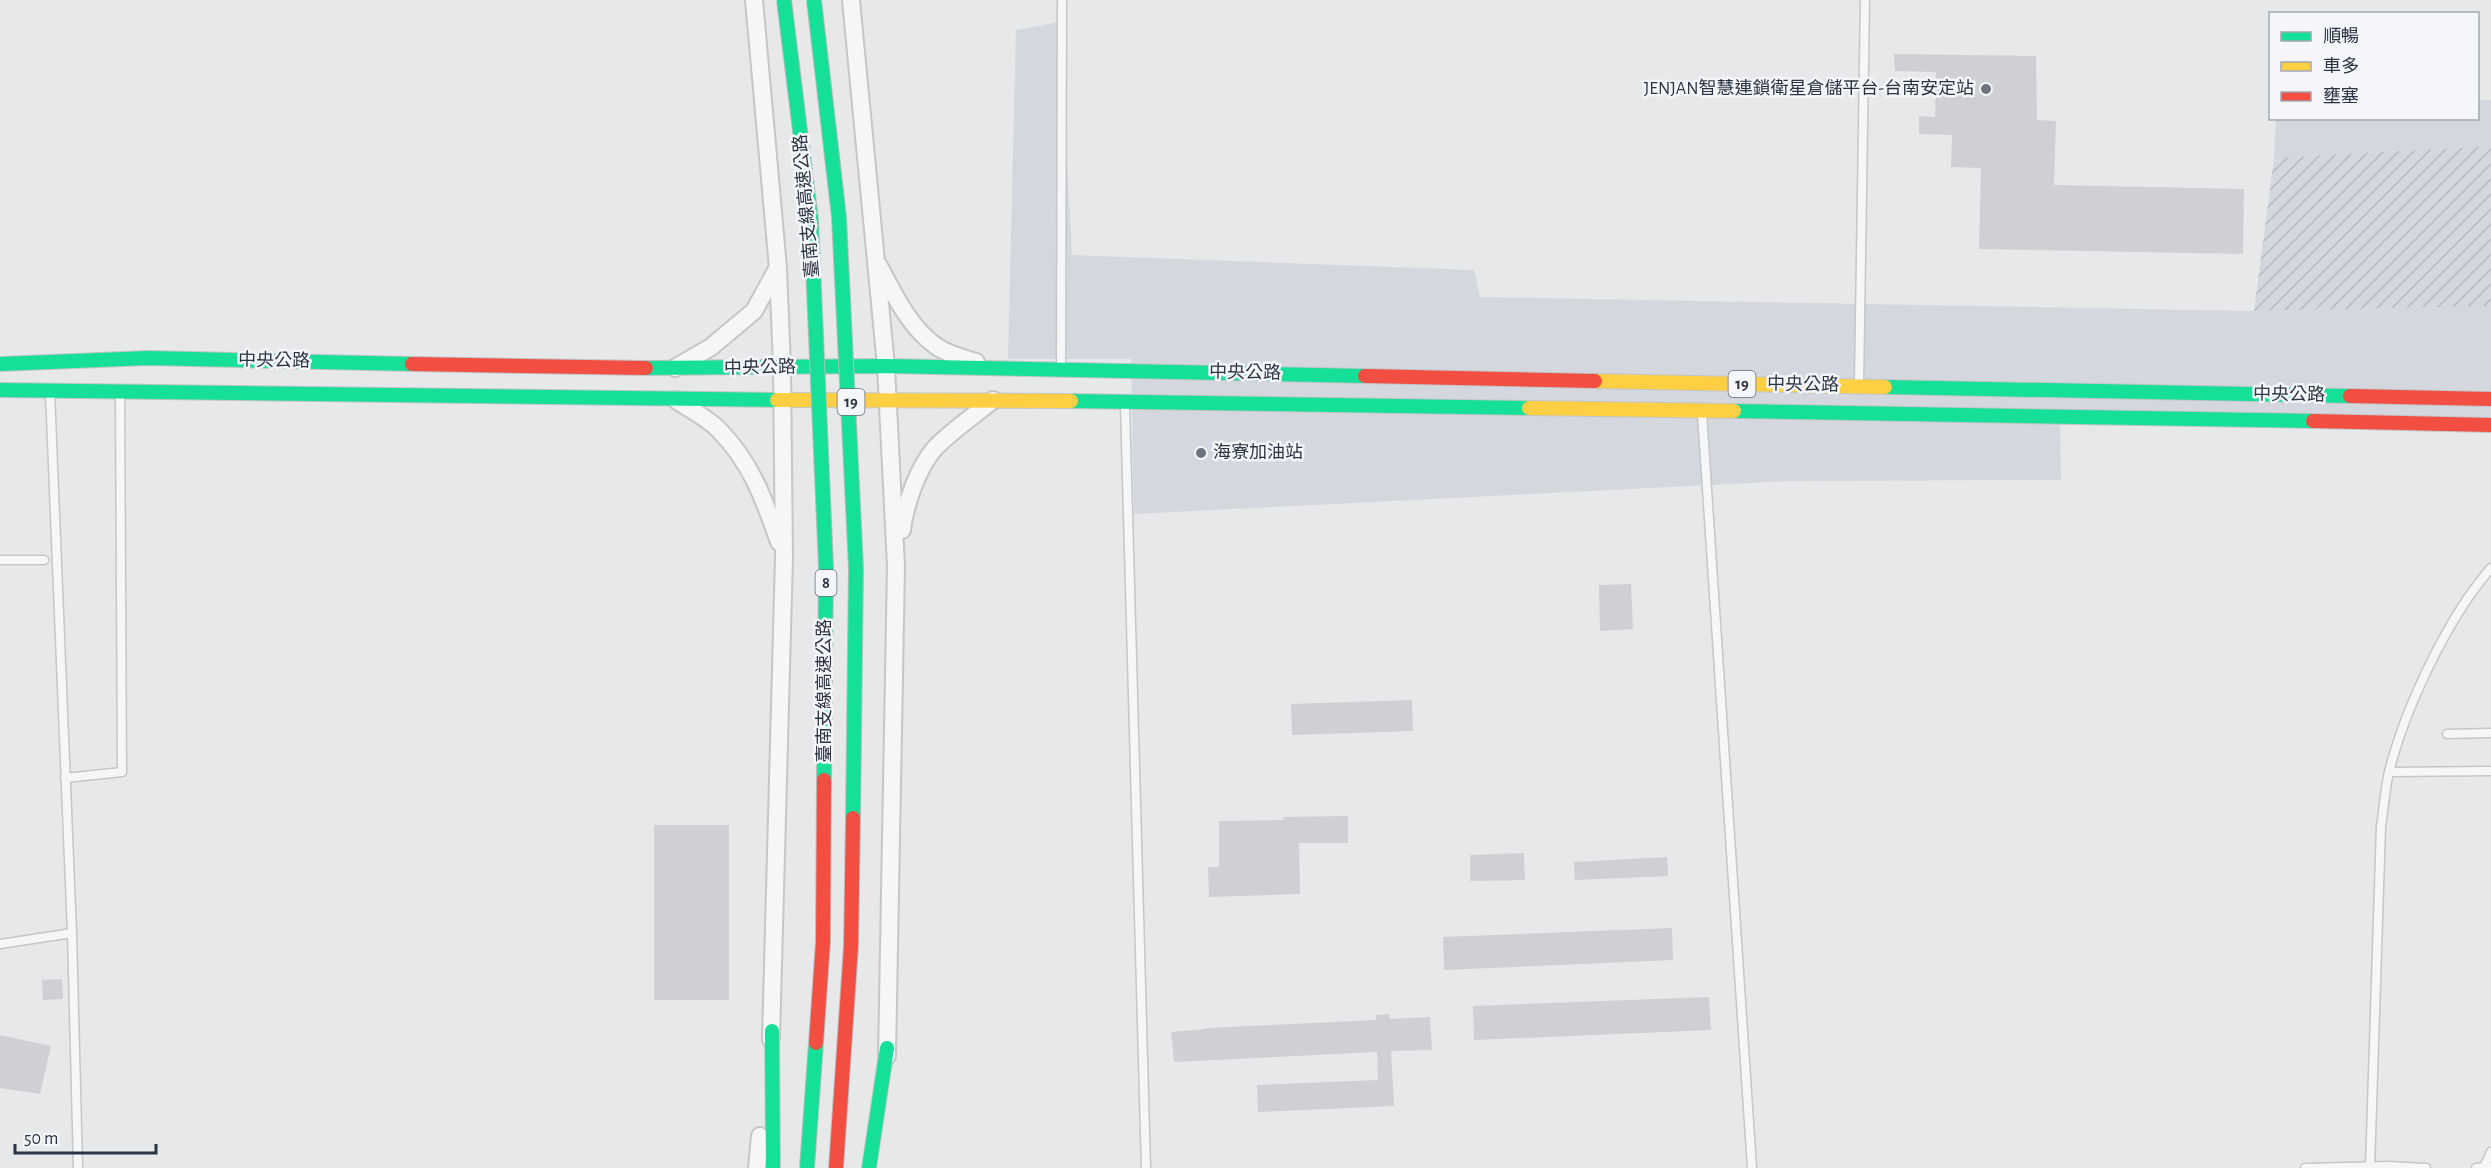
<svg xmlns="http://www.w3.org/2000/svg" width="2491" height="1168" font-family="'Alegreya Sans','Noto Sans TC',sans-serif">
	<defs>
		<pattern id="industrial-furrows" width="10" height="10" patternUnits="userSpaceOnUse" patternTransform="scale(1.5)"><rect width="10" height="10" fill="#d4d7dd"/><path d="M-1 1l2-2M0 10L10 0M9 11l2-2" fill="none" stroke="#b6b9bf"/></pattern>
	</defs>
	<rect width="100%" height="100%" fill="#e6e8ea"/>
	<g fill="#d4d7dd">
		<path d="M1060,22L1072,255L1474,270L1480,297L2254,311L2491,306V427L2060,422L2061,480L1788,481L1134,514L1131,359H1008L1016,30Z"/>
		<path d="M2478,100H2491V146L2274,158L2276,119L2478,118Z"/>
	</g>
	<path fill="url(#industrial-furrows)" d="M2491,146V306L2254,311L2274,158Z"/>
	<g fill="#ced0d3">
		<path d="M1894,54L2036,56L2037,120L2056,121L2054,185L2244,189L2243,254L1979,249L1981,168L1951,167L1952,135L1919,134V116L1935,117L1936,72L1895,71Z"/>
		<path d="M1631,584L1633,629L1600,631L1599,585Z"/>
		<path d="M1412,700L1413,731L1292,735L1291,704Z"/>
		<path d="M1348,816V843H1299L1300,894L1209,897L1208,867H1219V821L1283,820V817Z"/>
		<rect x="654" y="825" width="75" height="175"/>
		<path d="M1524,853L1525,880L1470,881V855Z"/>
		<path d="M1667,857L1668,876L1575,880L1574,862Z"/>
		<path d="M1672,928L1673,960L1444,970L1443,937Z"/>
		<path d="M62,979L63,999L43,1000L42,980Z"/>
		<path d="M1709,997L1711,1030L1474,1040L1473,1006Z"/>
		<path d="M1389,1014L1390,1019L1430,1017L1432,1050L1391,1051L1394,1106L1258,1112L1257,1085L1378,1080L1377,1052L1174,1062L1171,1032L1206,1029V1028L1376,1020V1015Z"/>
		<path d="M0,1035L51,1046L40,1094L0,1088Z"/>
	</g>
	<g fill="none" stroke-linecap="round" stroke-linejoin="round">
		<g stroke="#c4c6c8" stroke-width="11">
			<g id="lane">
				<path d="M1061,366L1062,0"/>
				<path d="M1859,385L1865,0"/>
				<path d="M50,392L72,933L78,1168"/>
				<path d="M1125,405L1146,1168"/>
				<path d="M1702,413L1752,1168"/>
				<path d="M0,560H44"/>
				<path d="M2447,734L2491,733"/>
				<path d="M2389,772L2491,771"/>
				<path d="M65,778L122,772L120,394"/>
				<path d="M0,944L72,933"/>
				<path d="M2484,1167L2491,1152"/>
				<path d="M2305,1168L2388,1166L2426,1168"/>
				<path d="M2370,1168L2381,826C2384,808 2385,789 2389,772C2405,708 2448,617 2491,568"/>
				<path d="M2476,1168L2491,1167"/>
			</g>
		</g>
		<g stroke="#c4c6c8" stroke-width="20">
			<g id="street">
				<path d="M754,0L778,268L782,367L784,557L771,1039"/>
				<path d="M851,0L886,366L896,566L887,1056"/>
				<path d="M879,266C894,294 909,327 936,346C947,354 963,358 976,362"/>
				<path d="M675,368L711,347L754,311L777,269"/>
				<path d="M676,400C689,409 706,417 718,429C751,462 764,499 779,542"/>
				<path d="M902,530C905,505 918,467 935,448C952,430 974,416 993,400"/>
				<path d="M757,1168L760,1136"/>
			</g>
		</g>
		<g stroke="#c2c5c8" stroke-width="16">
			<g id="fast">
				<path d="M0,364L148,358L412,364"/>
				<path d="M646,368L886,366L1365,376"/>
				<path d="M1885,387L2350,396"/>
				<path d="M0,390L777,400"/>
				<path d="M1071,401L1529,408"/>
				<path d="M1734,411L2313,421"/>
				<path d="M772,1031L773,1168"/>
				<path d="M869,1168L887,1048"/>
			</g>
		</g>
		<g stroke="#c2c5c8" stroke-width="16">
			<g id="slow">
				<path d="M1595,381L1885,387"/>
				<path d="M777,400L1071,401"/>
				<path d="M1529,408L1734,411"/>
			</g>
		</g>
		<g stroke="#c2c5c8" stroke-width="16">
			<g id="jam">
				<path d="M412,364L646,368"/>
				<path d="M1365,376L1595,381"/>
				<path d="M2350,396L2491,399"/>
				<path d="M2313,421L2491,425"/>
			</g>
		</g>
		<use href="#lane" stroke="#f5f6f7" stroke-width="8"/>
		<use href="#street" stroke="#f5f6f7" stroke-width="16"/>
		<use href="#fast" stroke="#16e098" stroke-width="14"/>
		<use href="#slow" stroke="#ffcf43" stroke-width="14"/>
		<use href="#jam" stroke="#f24e42" stroke-width="14"/>
		<g stroke="#b8bbbf" stroke-width="16" stroke-linecap="butt">
			<g id="fast-bridge">
				<path d="M784,0L811,220L826,567L824,780"/>
				<path d="M814,0L839,217L856,568L853,818"/>
				<path d="M807,1168L816,1043"/>
			</g>
		</g>
		<g stroke="#b8bbbf" stroke-width="16" stroke-linecap="butt">
			<g id="jam-bridge">
				<path d="M816,1043L823,942L824,780"/>
				<path d="M836,1168L851,946L853,818"/>
			</g>
		</g>
		<use href="#fast-bridge" stroke="#16e098" stroke-width="14"/>
		<use href="#jam-bridge" stroke="#f24e42" stroke-width="14"/>
	</g>
	<g fill="#6c737f" stroke="#f4f6f9" stroke-width="2">
		<circle cx="1986" cy="89" r="6"/>
		<circle cx="1201" cy="453" r="6"/>
	</g>
	<g text-anchor="middle" dominant-baseline="central" stroke-width="5" stroke-linejoin="round" paint-order="stroke">
		<g fill="#f4f6f9" stroke="#676e7b" stroke-width="1.5">
			<rect x="1728.5" y="371" width="27" height="26" rx="4.5"/>
			<rect x="837.5" y="389" width="27" height="26" rx="4.5"/>
			<rect x="815.5" y="570" width="21" height="26" rx="4.5"/>
		</g>
		<g font-size="16" font-weight="bold" fill="#2b3445">
			<text x="1742" y="384">19</text>
			<text x="851" y="402">19</text>
			<text x="826" y="583">8</text>
		</g>
		<g font-size="18" fill="#2b3445" stroke="#f4f6f9" text-anchor="end">
			<text x="1974" y="89">JENJAN智慧連鎖衛星倉儲平台-台南安定站</text>
			<text x="1213" y="453" text-anchor="start">海寮加油站</text>
		</g>
		<g font-size="18" fill="#2b3445" stroke="#f4f6f9">
			<text transform="translate(807 206) rotate(-95)">臺南支線高速公路</text>
			<text transform="translate(274 361) rotate(1)">中央公路</text>
			<text transform="translate(760 368) rotate(-1)">中央公路</text>
			<text transform="translate(1245 373) rotate(1)">中央公路</text>
			<text transform="translate(1803 385) rotate(1)">中央公路</text>
			<text transform="translate(2289 395) rotate(1)">中央公路</text>
			<text transform="translate(825 691) rotate(-90)">臺南支線高速公路</text>
		</g>
	</g>
	<rect x="2269" y="12" width="210" height="108" fill="#f4f6f9" stroke="#a4a8b1" stroke-width="1.5"/>
	<rect x="2281" y="32" width="30" height="9" fill="#16e098" stroke="#a4a8b1" stroke-width="1.5"/>
	<text x="2323" y="42" font-size="18" fill="#2b3445">順暢</text>
	<rect x="2281" y="62" width="30" height="9" fill="#ffcf43" stroke="#a4a8b1" stroke-width="1.5"/>
	<text x="2323" y="72" font-size="18" fill="#2b3445">車多</text>
	<rect x="2281" y="92" width="30" height="9" fill="#f24e42" stroke="#a4a8b1" stroke-width="1.5"/>
	<text x="2323" y="102" font-size="18" fill="#2b3445">壅塞</text>
	<path d="M15 1144v9h141v-9" fill="none" stroke="#2b3445" stroke-width="3"/>
	<text x="24" y="1144" font-size="18" fill="#2b3445" stroke="#f4f6f9" stroke-width="4.5" paint-order="stroke">50 m</text>
</svg>
